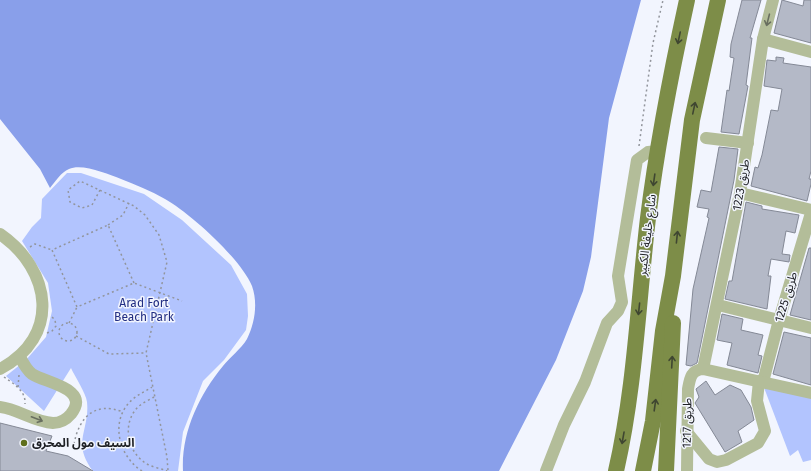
<svg xmlns="http://www.w3.org/2000/svg" width="811" height="471" font-family="'Fira Sans','Noto Sans Arabic',sans-serif">
	<rect width="100%" height="100%" fill="#f2f5fe"/>
	<g fill="#b2c4fe">
		<path d="M67,173H81L144,194L182,220L231,265L247,294L248,316L246,330L224,360L203,381L183,432L178,471H93C71,442 90,431 87,402C86,393 75,377 71,368L44,411L6,376L26,360L46,337L52,311L48,283L22,241L32,227L41,218L42,199Z"/>
		<path d="M763,385L811,397V460L803,462L798,450L790,456Z"/>
	</g>
	<path fill="#899fea" d="M0,0H641L609,118L591,257L583,291L556,360L499,471H183C181,433 199,395 223,366C230,357 241,349 247,339C255,323 258,303 252,286C241,259 190,213 165,199C151,191 136,185 121,179C108,174 82,163 69,169C61,172 55,182 50,188L40,169L0,119Z"/>
	<g fill="#b4b9c7" stroke="#848996">
		<path d="M742,0H761L750,38H752L746,85L748,86L739,134L721,132L727,90L729,91L734,58L730,57L731,44Z"/>
		<path d="M782,0L803,6L804,0H811V43L774,33Z"/>
		<path d="M776,57L784,58L783,63L811,67V171L809,179H811V184L807,201L751,186L755,167L758,168L762,155L771,110L778,111L782,89L764,86L767,60L776,61Z"/>
		<path d="M719,147L738,149L734,180L697,363L691,366L686,365L693,289L709,218L707,217L709,209L697,207L701,190L711,192Z"/>
		<path d="M746,202L762,206V209L799,215L795,233L786,231L782,254L790,255L789,262L771,259L768,276H771L767,309L725,299L729,281H732Z"/>
		<path d="M809,248H811V320L790,315Z"/>
		<path d="M722,314L743,319L741,330L763,335L758,355L762,356L758,373L727,365L732,343L717,340Z"/>
		<path d="M784,332L811,338V385L773,374Z"/>
		<path d="M706,381L715,395L730,385L741,390L751,407L754,420L738,431L742,442L725,452L695,403L699,397L696,389Z"/>
		<path d="M0,423L52,436L46,451L68,456L93,471H0Z"/>
	</g>
	<g fill="none" stroke-linecap="round" stroke-linejoin="round">
		<g stroke="#92959c" stroke-width="1.5" stroke-dasharray="2 3" stroke-linecap="butt">
			<path d="M639,146L653,43L663,0"/>
			<path d="M100,190L92,205L82,208L70,202L68,190L80,181L134,206L145,215L159,235L167,262L146,353L167,457L168,471"/>
			<path d="M108,225L123,215L129,203"/>
			<path d="M30,247L35,244L52,250"/>
			<path d="M134,283L108,225L52,250L77,307L134,283L182,301"/>
			<path d="M69,323L77,307"/>
			<circle cx="68" cy="332" r="9"/>
			<path d="M47,333L52,331L56,326L55,320L51,316"/>
			<path d="M76,336L109,354L146,353"/>
			<path d="M4,377C14,384 26,391 25,404"/>
			<path d="M18,387L19,375"/>
			<path d="M154,397C149,400 142,403 138,407C122,423 127,450 144,462C150,467 160,468 167,471"/>
			<path d="M74,444C79,417 95,401 123,412"/>
			<path d="M142,471C118,456 109,419 133,399C139,394 146,391 152,387"/>
		</g>
		<g stroke="#b3bd99" stroke-width="12">
			<path d="M763,39L811,52"/>
			<path d="M706,138L748,143"/>
			<path d="M740,193L811,210"/>
			<path d="M0,234C52,270 61,337 0,369"/>
			<path d="M718,305L811,328"/>
			<path d="M703,369L740,193L763,39L773,0"/>
			<path d="M763,382L779,320L811,213"/>
			<path d="M0,407C18,409 34,422 53,423C60,423 66,420 71,414C91,388 45,383 32,374C27,370 23,363 20,357"/>
			<path d="M686,431L709,459L717,462L726,460L758,443L765,431L757,401L759,381"/>
			<path d="M546,471L564,425L585,382L607,323L618,311L622,302L618,276L637,160L648,152L658,151"/>
			<path d="M687,471L688,389C690,378 691,370 703,369L811,393"/>
		</g>
		<g stroke="#7d8d48" stroke-width="16">
			<path d="M616,471C635,388 638,303 648,218C657,145 671,73 687,0"/>
			<path d="M643,471L653,421L663,331L673,276L692,120L718,0"/>
			<path d="M666,471L673,323"/>
		</g>
	</g>
	<defs><path id="oneway-shaft" d="M-6 0H5M1.5-3L5.5 0L1.5 3" fill="none" stroke-width="1.6" stroke-linecap="round" stroke-linejoin="round"/></defs>
	<g stroke="#686e5f">
		<use href="#oneway-shaft" transform="translate(768 20) rotate(104)"/>
		<use href="#oneway-shaft" transform="translate(37 419) rotate(21)"/>
	</g>
	<g stroke="#3f4631">
		<use href="#oneway-shaft" transform="translate(679 38) rotate(102)"/>
		<use href="#oneway-shaft" transform="translate(694 108) rotate(-78)"/>
		<use href="#oneway-shaft" transform="translate(654 180) rotate(98)"/>
		<use href="#oneway-shaft" transform="translate(677 237) rotate(-84)"/>
		<use href="#oneway-shaft" transform="translate(639 309) rotate(96)"/>
		<use href="#oneway-shaft" transform="translate(672 362) rotate(-87)"/>
		<use href="#oneway-shaft" transform="translate(655 405) rotate(-82)"/>
		<use href="#oneway-shaft" transform="translate(623 438) rotate(100)"/>
	</g>
	<circle fill="#5f6f1c" stroke="#f2f5fe" stroke-width="1.5" cx="24" cy="443" r="4"/>
	<g text-anchor="middle" dominant-baseline="central" stroke-width="3" stroke-linejoin="round" paint-order="stroke">
		<g font-size="12" fill="#1e2025" stroke="#f2f5fe">
			<text transform="translate(741 185) rotate(-80)">طريق 1223</text>
			<text transform="translate(647 235) rotate(-83)">شارع خليفة الكبير</text>
			<text transform="translate(786 297) rotate(-73)">طريق 1225</text>
			<text transform="translate(687 423) rotate(-89)">طريق 1217</text>
		</g>
		<g font-size="12" fill="#222e83" stroke="#f2f5fe">
			<text x="144" y="303">Arad Fort<tspan x="144" dy="14">Beach Park</tspan></text>
		</g>
		<g font-size="12" font-weight="bold" fill="#1e2025" stroke="#f2f5fe" text-anchor="start">
			<text x="32" y="443">السيف مول المحرق</text>
		</g>
	</g>
</svg>
